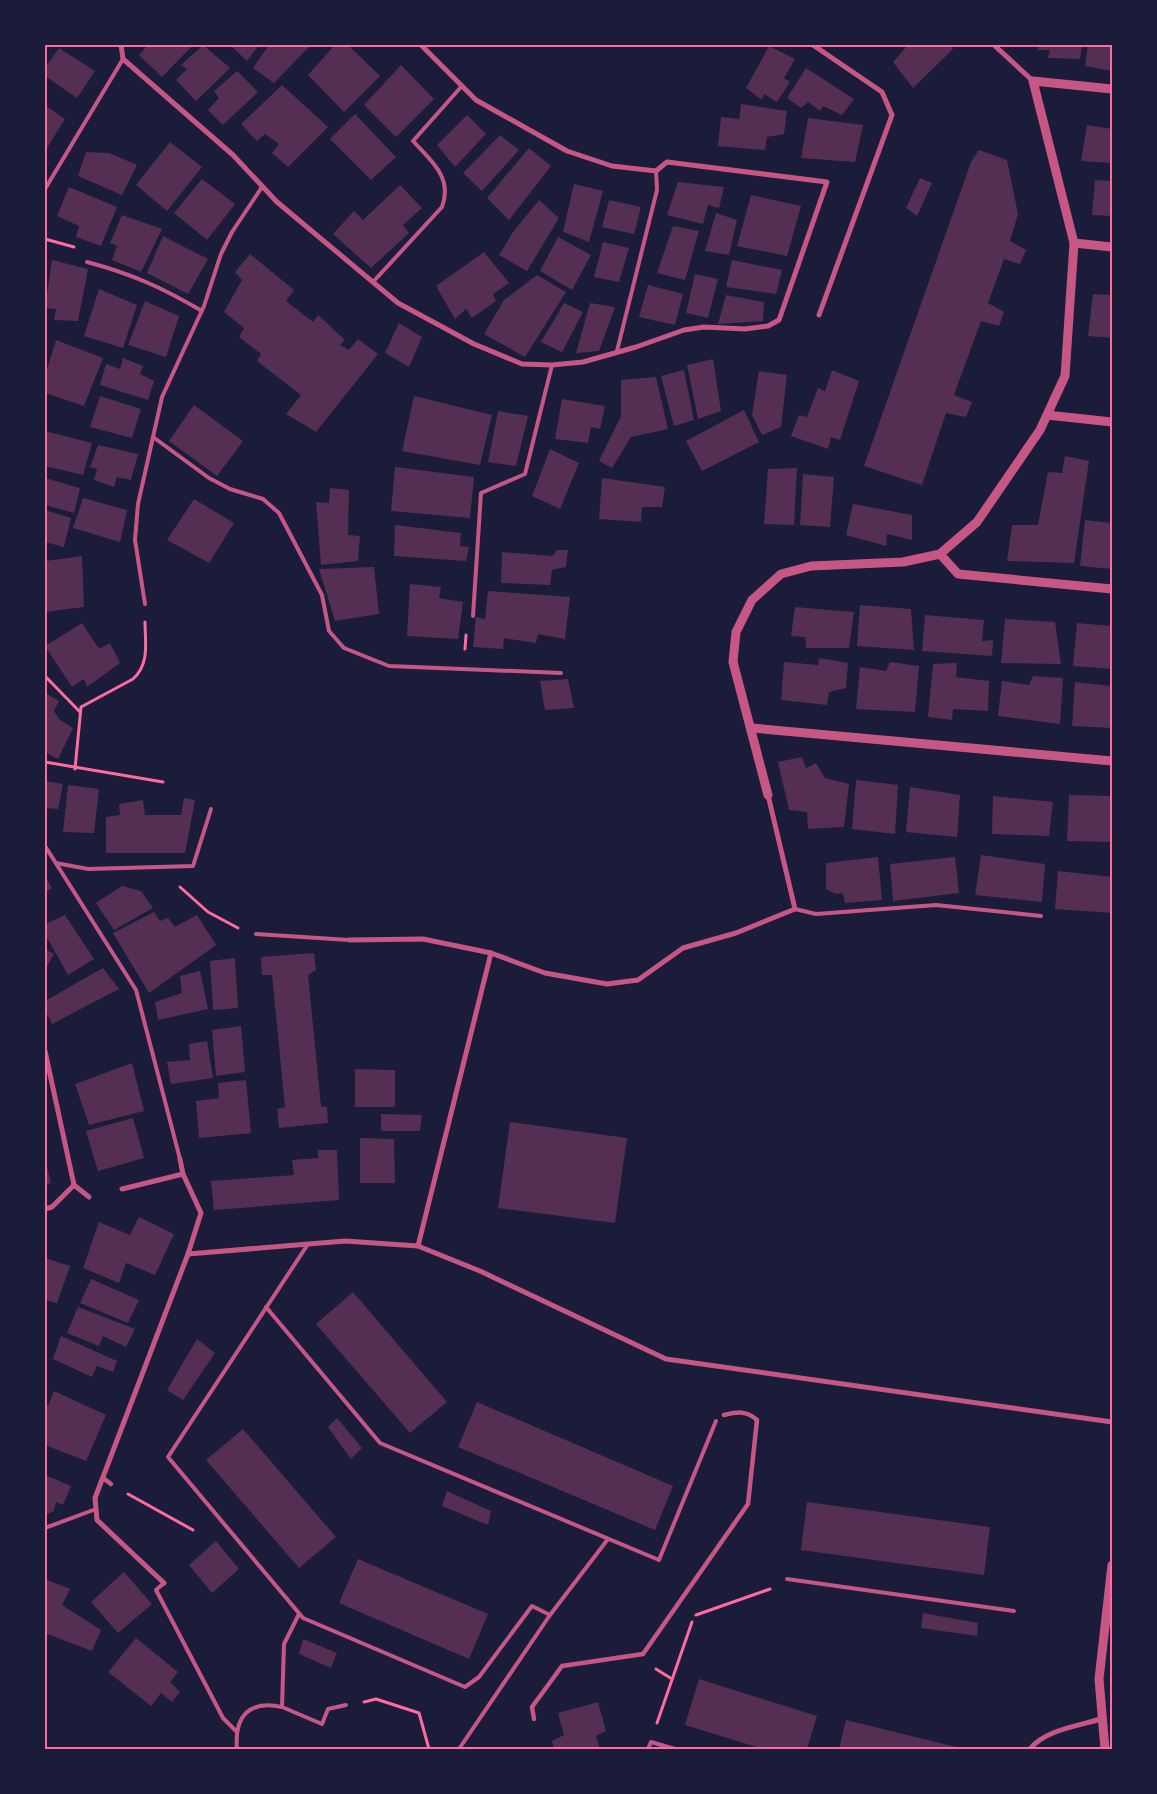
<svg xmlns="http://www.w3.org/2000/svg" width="1157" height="1794" font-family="Roboto,sans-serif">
	<rect width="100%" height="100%" fill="#1b1b3a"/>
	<g fill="#542f53">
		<path d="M148,45H193L162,77L139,55Z"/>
		<path d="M203,45L230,68L196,101L176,80L187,69L181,65Z"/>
		<path d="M230,45H259L247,61Z"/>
		<path d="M269,45H308L310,46L274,83L253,68Z"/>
		<path d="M335,45H348L380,76L344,112L308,75Z"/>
		<path d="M908,45H950L953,49L913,88L893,62Z"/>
		<path d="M1039,45H1082L1080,59L1048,58L1050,50H1038Z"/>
		<path d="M1088,45H1112V71L1085,66Z"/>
		<path d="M769,46L795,59L784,78L790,82L777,102L764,94L762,100L746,88Z"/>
		<path d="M59,48L95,71L77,98L45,76V68Z"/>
		<path d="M401,65L434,99L396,137L364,105Z"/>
		<path d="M806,68L854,99L842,115L823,106L820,111L808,102L801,108L787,98Z"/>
		<path d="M237,71L258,92L223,125L208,110L219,98L214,91Z"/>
		<path d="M282,85L328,127L288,167L272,153L279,144L265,134L257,141L241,124Z"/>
		<path d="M741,104L787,111L784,134L767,137L765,150L718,146L721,117L739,119Z"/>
		<path d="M45,105L65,119L45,151Z"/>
		<path d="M355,114L396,157L371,180L330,139Z"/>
		<path d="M467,115L486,134L455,167L437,145Z"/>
		<path d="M808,118L863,125L855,162L801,158Z"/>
		<path d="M1087,125L1112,129V163L1081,161Z"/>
		<path d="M500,135L519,150L482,191L463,173Z"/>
		<path d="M170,142L202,167L167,211L136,185Z"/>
		<path d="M529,148L551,166L509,220L487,198Z"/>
		<path d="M979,150L1007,160L1018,214L1010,241L1026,250L1020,264L1004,259L988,303L1004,312L999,326L981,321L954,395L972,402L966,417L946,413L922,485L864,466L971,162Z"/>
		<path d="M86,152L109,153L137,165L122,195L78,176Z"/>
		<path d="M920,178L932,183L917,216L906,208Z"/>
		<path d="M202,179L235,204L207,240L174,213Z"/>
		<path d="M1095,180L1112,181V216L1092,215Z"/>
		<path d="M678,182L724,187L719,208L708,205L703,224L667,215Z"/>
		<path d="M574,184L603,191L589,242L563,232Z"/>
		<path d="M400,185L422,208L403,225L409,233L371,268L333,234L354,211L363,220Z"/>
		<path d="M69,187L117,207L101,246L76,237L79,226L57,216Z"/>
		<path d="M751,195L801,206L787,256L737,246Z"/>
		<path d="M539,200L559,218L527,271L499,255L513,232Z"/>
		<path d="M609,200L641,207L634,234L602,227Z"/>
		<path d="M716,213L737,220L729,255L705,251Z"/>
		<path d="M122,215L162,229L141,272L112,260L117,246L110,243Z"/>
		<path d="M673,226L699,231L685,280L657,273Z"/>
		<path d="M163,236L208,259L188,294L147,273Z"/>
		<path d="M558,237L591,255L572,290L540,271Z"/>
		<path d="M603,242L629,248L619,282L594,277Z"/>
		<path d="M484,252L509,283L493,294L496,301L472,318L466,309L455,319L436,286Z"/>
		<path d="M250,254L294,290L286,301L313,322L318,315L345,340L340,345L349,350L358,339L378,354L316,432L286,414L301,395L257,361L261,354L239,337L244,328L224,312L242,280L235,272Z"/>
		<path d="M52,260L88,269L78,321L54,320L56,309L45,308Z"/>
		<path d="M732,260L782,270L776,294L726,287Z"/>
		<path d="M695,274L718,279L708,318L686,313Z"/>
		<path d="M537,275L566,292L525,357L484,334L504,300Z"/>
		<path d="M648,285L683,294L675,325L639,317Z"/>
		<path d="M99,289L137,305L123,348L84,336Z"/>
		<path d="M1093,294L1112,295V338L1088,336Z"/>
		<path d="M726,295L764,302L763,321L718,324Z"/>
		<path d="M145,301L179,316L166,357L128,345Z"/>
		<path d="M564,303L583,312L562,352L541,342Z"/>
		<path d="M590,303L615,307L599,351L576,353Z"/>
		<path d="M399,323L422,337L409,367L385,353Z"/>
		<path d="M56,340L103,358L84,406L45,393V376Z"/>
		<path d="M123,358L143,366L140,374L154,381L148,400L100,385L106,364L120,369Z"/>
		<path d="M713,359L721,411L698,419L687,365Z"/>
		<path d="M684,370L694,420L674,426L661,376Z"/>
		<path d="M832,370L859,381L840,440L831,437L828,449L791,436L799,415L807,417L818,388L825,391Z"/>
		<path d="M759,371L787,375L781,427L762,435L752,415Z"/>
		<path d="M656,377L668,429L631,437L612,468L599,461L621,416V380Z"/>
		<path d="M100,396L141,409L132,438L90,427Z"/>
		<path d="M414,396L492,415L480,465L402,451Z"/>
		<path d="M562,399L605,406L600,429L591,427L588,443L555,439Z"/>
		<path d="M194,405L243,441L217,476L169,441Z"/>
		<path d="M744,410L759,442L702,471L686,441Z"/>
		<path d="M498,411L528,416L516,466L488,462Z"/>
		<path d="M45,431L92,443L83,475L45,466Z"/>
		<path d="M98,445L138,454L131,480L117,477L114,487L94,480L97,469L90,467Z"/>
		<path d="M550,449L579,463L560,509L532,496Z"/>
		<path d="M1065,456L1089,461L1074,563L1007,561L1012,525H1038L1048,472L1062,473Z"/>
		<path d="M395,467L474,477L470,518L391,511Z"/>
		<path d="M797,468L794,525L764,524L768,469Z"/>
		<path d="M803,474L834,477L830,527L800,525Z"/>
		<path d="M45,478L80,488L74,513L45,505Z"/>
		<path d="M602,478L665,487L662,507H642L641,522L599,519Z"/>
		<path d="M330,488L349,490L348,535L360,536L358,561L321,565L316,502L329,503Z"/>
		<path d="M83,498L127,510L120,542L73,528Z"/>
		<path d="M194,499L234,523L209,563L167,540Z"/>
		<path d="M853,504L912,515V540L887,534L886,546L846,535Z"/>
		<path d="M45,510L71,518L64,547L45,542Z"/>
		<path d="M1085,520L1112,523V569L1080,566Z"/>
		<path d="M395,525L461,533L460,546L469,547L466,561L394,556Z"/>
		<path d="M557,550H568L566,567L552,570L550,585L501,583L502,552L553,556Z"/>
		<path d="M82,556L84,607L45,612V561Z"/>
		<path d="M374,567L379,614L335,621L319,569Z"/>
		<path d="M410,584L441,587L439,598L463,602L458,639L407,636Z"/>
		<path d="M488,591L570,597L565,639L538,634L536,643L504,638L503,649L473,647L476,617L485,619Z"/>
		<path d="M860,605L911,609L914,650L857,646Z"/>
		<path d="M795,607L854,612L849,648H806L805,637L791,636Z"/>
		<path d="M925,615L984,620L982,641L993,640L992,656L922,651Z"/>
		<path d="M1005,619L1055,622L1061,664L1001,663Z"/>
		<path d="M82,623L99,649L110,643L120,663L87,687L84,679L72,687L45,646Z"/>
		<path d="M1077,623L1112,626V669L1073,666Z"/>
		<path d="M819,658L848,663L846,688L829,692L827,705L781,700L784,662L818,665Z"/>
		<path d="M890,662L919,666L915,712L856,709L860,667L886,671Z"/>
		<path d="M957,663L956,677L989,681L988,711L953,709L952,720L928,717L933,664Z"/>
		<path d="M1033,676L1063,678L1060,724L998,716L1002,681L1029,685Z"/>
		<path d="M568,679L574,708L545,710L540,681Z"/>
		<path d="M1075,682L1112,686V728L1072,726Z"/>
		<path d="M45,693L59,701L54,711L59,719L73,728L58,759L45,752Z"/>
		<path d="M802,757L806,768L816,763L825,778L849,784L844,827L808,829L807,812L789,810L778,762Z"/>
		<path d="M856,780L898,785L895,834L852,829Z"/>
		<path d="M45,781L63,784L58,809L45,808Z"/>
		<path d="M68,785L99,789L94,833L63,832Z"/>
		<path d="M910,787L960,795L957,837L906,832Z"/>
		<path d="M1069,795L1112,796V842L1067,841Z"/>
		<path d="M993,796L1053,802L1049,836L992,834Z"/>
		<path d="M184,798L195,800L185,853H106V817L120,815L119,804L143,800L145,815H181Z"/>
		<path d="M981,855L1045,864L1042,902L975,895Z"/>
		<path d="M878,857L882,900L845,903L843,893L836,894L826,889V863Z"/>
		<path d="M955,857L959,893L893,901L890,864Z"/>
		<path d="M1058,871L1112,877V913L1055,909Z"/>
		<path d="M45,877L52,888L45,892Z"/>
		<path d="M122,886L141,891L153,908L114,930L96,903Z"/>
		<path d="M154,912L160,921L168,918L175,927L197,915L216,945L149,993L113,933Z"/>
		<path d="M65,915L94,959L68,975L45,934V924Z"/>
		<path d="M45,949L54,954L45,970Z"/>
		<path d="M314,953L316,970L308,975L321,1106L327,1107L328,1123L279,1128L277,1109L285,1107L272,975H262L261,957Z"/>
		<path d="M235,958L238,1008L213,1010L210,961Z"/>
		<path d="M103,968L119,989L52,1024L45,1010V1001Z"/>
		<path d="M200,971L208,1009L158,1020L155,1002L182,993L180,976Z"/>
		<path d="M241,1026L245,1072L216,1076L212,1030Z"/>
		<path d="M207,1041L213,1078L171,1084L167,1062L190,1060L189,1044Z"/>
		<path d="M132,1063L144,1111L89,1125L75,1084Z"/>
		<path d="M355,1069L395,1070V1107H355Z"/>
		<path d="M246,1080L251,1133L199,1138L196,1101L219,1098L218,1083Z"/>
		<path d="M381,1114L422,1115L420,1131H381Z"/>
		<path d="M133,1118L144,1158L98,1171L86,1131Z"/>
		<path d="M510,1122L627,1138L615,1223L498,1208Z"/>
		<path d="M360,1138L394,1139L395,1183H360Z"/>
		<path d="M318,1150H337L339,1200L214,1210L211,1181L294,1175L292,1160L318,1158Z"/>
		<path d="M45,1159L51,1183L45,1185Z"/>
		<path d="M139,1217L174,1234L155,1275L126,1263L119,1283L83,1268L99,1222L130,1235Z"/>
		<path d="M45,1258L70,1266L57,1303L45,1300Z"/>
		<path d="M91,1279L139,1300L128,1323L80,1303Z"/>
		<path d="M353,1292L447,1402L410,1433L316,1324Z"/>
		<path d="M78,1307L135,1329L126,1347L103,1336L99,1346L67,1333Z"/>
		<path d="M61,1336L117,1361L113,1372L97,1366L92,1377L53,1359Z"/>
		<path d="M197,1339L215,1353L183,1400L167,1390Z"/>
		<path d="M54,1391L106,1415L86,1461L45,1445V1405L48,1406Z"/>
		<path d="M477,1402L673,1486L655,1530L458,1447Z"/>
		<path d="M337,1418L362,1448L351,1459L328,1427Z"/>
		<path d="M243,1429L336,1537L299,1568L206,1460Z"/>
		<path d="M45,1475L71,1486L63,1505L56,1502L54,1511L45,1515Z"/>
		<path d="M447,1491L491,1511L488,1525L442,1506Z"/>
		<path d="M807,1502L990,1527L984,1575L801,1550Z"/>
		<path d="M216,1541L239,1569L212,1593L189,1565Z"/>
		<path d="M358,1559L488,1614L469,1659L339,1603Z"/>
		<path d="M124,1572L152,1604L118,1633L91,1602Z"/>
		<path d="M45,1579L70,1589L62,1605L101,1630L92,1651L45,1633Z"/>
		<path d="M923,1613L978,1623L977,1636L921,1628Z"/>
		<path d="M136,1638L178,1672L170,1682L180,1692L172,1702L161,1693L151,1706L108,1672Z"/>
		<path d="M303,1639L337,1653L331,1668L299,1654Z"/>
		<path d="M699,1679L817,1716L807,1749H763L685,1725Z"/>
		<path d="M598,1702L606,1731L596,1736L600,1749H554L552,1741L564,1735L558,1713Z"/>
		<path d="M846,1720L960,1748L959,1749H839Z"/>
	</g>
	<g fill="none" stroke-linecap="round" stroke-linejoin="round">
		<g stroke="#ff6b9d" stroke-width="3">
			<path d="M45,239L74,247"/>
			<path d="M465,649L466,635"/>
			<path d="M45,676L80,712"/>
			<path d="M45,762L163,782"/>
			<path d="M75,769L81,707L133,679C150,664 145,642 145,622"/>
			<path d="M180,887L208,912L238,928"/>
			<path d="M128,1494L193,1530"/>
			<path d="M696,1615L770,1589"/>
			<path d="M656,1669L672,1679"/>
			<path d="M364,1702L376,1699L419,1713L429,1749"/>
			<path d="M657,1723L692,1622"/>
		</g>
		<g stroke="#c65784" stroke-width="4">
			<path d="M45,189L123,59"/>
			<path d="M87,262C132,274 161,287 202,311"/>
			<path d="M373,282L442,207C453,177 431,161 413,141L461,87"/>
			<path d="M617,351L657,190L656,171"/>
			<path d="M153,437L209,478L230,489L263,499L279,513L322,595L329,631L344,648L389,666L561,673"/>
			<path d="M145,604L135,540L138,504L162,397L204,306L221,254L232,232L262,187"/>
			<path d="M473,616L481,493L525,474L552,365"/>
			<path d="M45,846L136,990L180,1159"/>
			<path d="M56,863L88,869L193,866L211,809"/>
			<path d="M795,909L816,914L936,905L1041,916"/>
			<path d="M256,934L349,940"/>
			<path d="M308,1244L168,1457L303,1618L465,1687L479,1677L532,1606L550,1615"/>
			<path d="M266,1307L380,1443L659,1560L716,1421"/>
			<path d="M45,1528L96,1509"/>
			<path d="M787,1579L1014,1611"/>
			<path d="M164,1583L156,1590L223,1718L236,1731"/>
			<path d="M299,1614L284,1644L282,1707L322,1724L328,1709L346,1705"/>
			<path d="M237,1749C234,1716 249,1700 282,1707"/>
			<path d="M459,1749L550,1615L608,1539"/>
			<path d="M648,1749L651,1742L675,1749"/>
		</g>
		<g stroke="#c65784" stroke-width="4.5">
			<path d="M103,1478L111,1484"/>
			<path d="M534,1719L532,1707L562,1666L643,1654L748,1504L757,1420C746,1410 737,1412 724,1415"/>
		</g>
		<g stroke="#c65784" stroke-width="5">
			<path d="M121,45L123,59L233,155L277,202L398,303L474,344L522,364L552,365L583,362L636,347L684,330L704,327L745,329L768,326L779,320L827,182L667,162L656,171L612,166L567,151L476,100L421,45"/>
			<path d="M813,45L882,92L892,115L819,315"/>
			<path d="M994,45L1033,81"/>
			<path d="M349,940L423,939L491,953L545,973L607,984L638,980L683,948L736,933L795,909L768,795"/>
			<path d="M45,1051L74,1185L52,1207L45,1209"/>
			<path d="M74,1185L89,1197"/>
			<path d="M122,1189L183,1174"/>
			<path d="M418,1246L491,953"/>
			<path d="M188,1254L345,1241L418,1246L480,1271L666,1359L1112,1422"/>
			<path d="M164,1583L97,1520L95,1498L188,1254L201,1213L183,1174L180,1159"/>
			<path d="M1030,1749C1045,1730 1078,1726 1101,1719"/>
		</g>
		<g stroke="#c65784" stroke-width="9">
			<path d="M1074,243L1112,247"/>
			<path d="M1047,415L1112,422"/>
			<path d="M940,554L958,574L1112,589"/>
			<path d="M752,728L1112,761"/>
			<path d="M768,795L733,662L736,632L752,600L781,574L811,566L903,562L940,554L977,522L1040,430L1065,376L1074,243L1033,81L1112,89"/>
			<path d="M1105,1749L1099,1679L1112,1565"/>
		</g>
	</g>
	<rect width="1157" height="1794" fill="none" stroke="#1b1b3a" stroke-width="92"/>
	<rect x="46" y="46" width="1065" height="1702" fill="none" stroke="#ff6b9d" stroke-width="2"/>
</svg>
